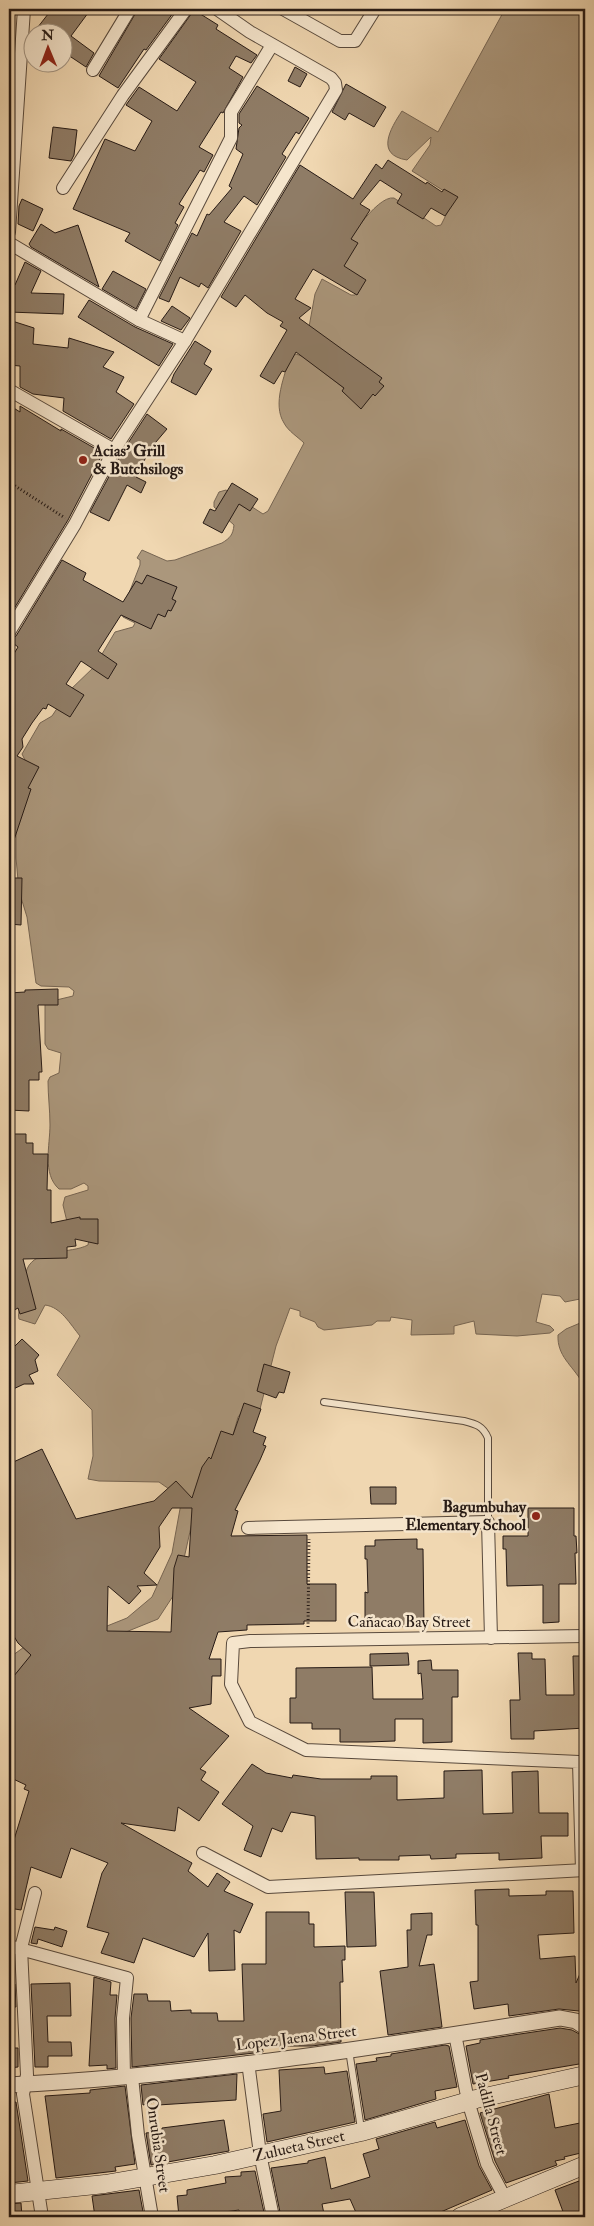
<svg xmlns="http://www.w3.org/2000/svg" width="594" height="2226" font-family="'IM FELL Double Pica',serif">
	<rect width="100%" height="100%" fill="#f0d7b1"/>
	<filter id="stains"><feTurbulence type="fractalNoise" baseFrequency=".004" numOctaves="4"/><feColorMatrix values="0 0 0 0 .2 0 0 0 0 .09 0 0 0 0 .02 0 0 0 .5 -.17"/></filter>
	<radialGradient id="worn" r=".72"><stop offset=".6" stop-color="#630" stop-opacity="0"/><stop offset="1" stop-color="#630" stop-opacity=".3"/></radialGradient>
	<g fill="#ab977c" stroke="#766553">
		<path d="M505,9H585V1298L565,1302L560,1296L542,1294L536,1322L550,1326L554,1330L550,1333L517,1336L476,1334L474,1321L454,1326V1334L411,1335L412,1320L391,1317L390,1321H377L372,1325L324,1330L318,1327L315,1322L300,1316V1311L290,1308L276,1346L260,1409L243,1411L238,1417L233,1435L218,1456L197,1500L177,1590L158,1619L111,1638L48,1650L9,1680V1658L31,1642L107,1626L127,1618L152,1597L172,1553L182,1498L159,1482L99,1481L88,1479L93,1456L92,1410L57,1375L80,1336C70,1324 61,1307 45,1305L35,1324L19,1319C17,1311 22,1305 24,1296C26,1288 24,1278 27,1269C36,1248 71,1254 88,1245L89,1239L69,1230L63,1205L65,1197L88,1190V1186L84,1183L71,1189H59C42,1174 50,1145 50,1125C50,1110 48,1096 48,1081L50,1077L59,1073L61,1053L48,1049L45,1044V1005L48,1002L73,996L74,991L69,987L41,986L36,983L27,917L19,891L16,858V815L26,762L22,754L40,723L52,716L68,692L95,666L115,632L133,627L135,623L123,617L122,611L140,565V560L137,558L142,550L167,561L175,560L222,543C230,538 233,535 234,525L214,507V502L219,492L226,490L263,514L268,511L304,443C298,437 288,431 284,423C272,404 285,375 290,357L296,354L304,357L359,400L309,327L315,294L322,279L351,295H355L364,279L334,262C343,248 376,195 394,198L436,226L441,225L453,201L452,196L412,171L430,145L431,137L407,160C375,155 390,129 402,111L438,132Z"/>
		<path d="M585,1321V1393C584,1389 584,1385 582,1382C572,1365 557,1356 558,1335L566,1329Z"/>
	</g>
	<g fill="#8f7c66" stroke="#261a15" fill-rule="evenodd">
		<path d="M52,9H91L71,36L94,53L86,67L62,51V32H34Z"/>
		<path d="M138,9H176L146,50L144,49L118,88L99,76Z"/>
		<path d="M194,10L218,25L216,29L257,55L251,63L236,56L229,68L243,77L223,113L221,112L199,147L213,155L204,172L200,170L179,204L184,207L175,223L178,225L160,261L125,241L130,233L73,209L105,139L135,151L152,121L126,105L139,87L177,111L196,82L159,59Z"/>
		<path d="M295,67L307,74L300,87L288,81Z"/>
		<path d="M346,84L386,107L374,127L349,113L345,120L332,112Z"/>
		<path d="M257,86L309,118L299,134L296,132L282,154L286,157L257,205L244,196L224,222L241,231L208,288L201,283L199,287L180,277L169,302L159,298L192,233L197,236L207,214L209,215L232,188L229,186L243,154L236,149L239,128L242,125L239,123V114Z"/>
		<path d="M53,127L77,130L74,155L71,161L49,158Z"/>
		<path d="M388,160L426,184L427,182L442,192L444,189L458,197L445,216L431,208L423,219L397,203L402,194L380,180L360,204L370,210L351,239L358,243L344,266L366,280L357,295L313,269L295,299L311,308L299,318L382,378L379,382L384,386L375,396L373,394L361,409L342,391L344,388L296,352L285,372L282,371L274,384L260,376L287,330L280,326L283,322L267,313L245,295L236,307L221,297L300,165L353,199L376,164L382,169Z"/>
		<path d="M22,199L43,209L33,231L18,224L19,206Z"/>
		<path d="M41,224L55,233L78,225L99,287L31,247L29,244Z"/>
		<path d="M25,262L41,271L31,293L64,294L63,314L9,312L12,284L15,285Z"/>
		<path d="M113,271L146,289L136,309L102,289Z"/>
		<path d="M89,300L135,327L173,344L159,366L78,317Z"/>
		<path d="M172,306L190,318L181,330L161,321Z"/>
		<path d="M9,320L34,328L33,344L68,348L69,338L114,352L103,367L124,377L116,392L134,404L111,439L63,411L64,398L33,394L20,387V366L9,365Z"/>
		<path d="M195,341L211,351L204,364L212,369L196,395L171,382L174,374Z"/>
		<path d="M9,405L20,412V406L61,431V429L103,453L68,520L9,617Z"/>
		<path d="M147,414L167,429L150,449L136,477L146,482L141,493L127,485L109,521L90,512L121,454Z"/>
		<path d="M232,483L258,499L250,511L239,504L222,533L203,523L210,509L215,511Z"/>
		<path d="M62,560L86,573L83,580L123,602L136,581L142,584L147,575L177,587L172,599L176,601L171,611L168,610L165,617L158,614L151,629L121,615L98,651L117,664L108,679L81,661L66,684L84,695L70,717L48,704L46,709L43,708L32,723L22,739L23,747L17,756L39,767L28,788L31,789L11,849L9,848V662L18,647L9,640L16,636Z"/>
		<path d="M9,878H22L21,925L9,924Z"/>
		<path d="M58,989V1005H38L42,1072H39V1080H29V1111L9,1110L11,1075L9,993L25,992V990Z"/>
		<path d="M9,1134H26V1143H33V1154H48L47,1190H51V1223L80,1217V1219H98V1244L75,1239L76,1246L67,1247V1258L23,1259L36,1309L20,1314L18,1308L9,1313Z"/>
		<path d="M22,1339L39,1355L35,1360L38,1371L29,1375L34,1384H24L9,1391V1352Z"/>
		<path d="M264,1364L290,1372L284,1393L279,1392L276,1398L257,1391Z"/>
		<path d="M244,1403L261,1409L253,1432L266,1437L263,1445L266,1446L260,1460L235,1510L238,1511L231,1536L307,1535V1584H336V1621H304V1624L247,1625V1630L218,1632L209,1659H221V1676H212L211,1704L189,1708L229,1736L200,1769L206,1772L201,1780L219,1792L199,1821L178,1807L175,1831L121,1823L192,1863L188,1871L208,1887L217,1873L230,1882L224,1891L253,1904L240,1933L234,1930L235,1970L209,1971L208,1933L194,1957L143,1938L134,1963L101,1953L109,1933L87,1927L102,1873L108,1863L71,1848L61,1878L31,1867L21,1910L9,1908V1841L13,1843L29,1791L24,1789L26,1785L9,1777V1682L31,1655L18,1643L9,1628V1464L42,1449L76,1519L154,1501L176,1481L192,1498L202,1467L209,1457L211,1459L221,1431L233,1435ZM172,1508H192L189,1557L178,1555L174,1568L171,1632L107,1631L108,1586L129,1604L141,1591L137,1586L157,1585L144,1573L160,1547L159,1527Z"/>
		<path d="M370,1487H396V1504H371Z"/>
		<path d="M528,1508H574V1536H576L577,1553H575L576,1584H559V1622L543,1623V1585L507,1586L506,1549H503V1536H528Z"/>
		<path d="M417,1539V1549H423L424,1627L365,1626V1592L368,1593L367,1559H365V1546H375V1540Z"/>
		<path d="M408,1653L409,1665L370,1666V1654Z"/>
		<path d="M518,1653H532V1659H545L546,1695H574L573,1656H585V1728L534,1731V1739H511L510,1700H520Z"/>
		<path d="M431,1660L432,1670H458V1697H452V1742L423,1743V1719H395V1741L368,1742H340V1729H312V1723H290V1698H296V1668L372,1667L373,1699H423L421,1673L418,1674V1661Z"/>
		<path d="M252,1764L266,1773L292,1778L293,1775L321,1779H371V1776H397V1800L444,1798V1771L482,1770L483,1814L513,1813L512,1772L538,1771L539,1813H568V1836H541L542,1858L499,1860V1853L456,1854V1858L431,1859L430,1855L399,1856V1860H359V1858L316,1859L315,1816L291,1812L282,1832L272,1828L261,1857L244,1850L253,1826L222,1804Z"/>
		<path d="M509,1889V1896L546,1895V1891H573L574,1933L538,1935L540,1959L575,1956L576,1983L585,1962V2015L579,2011L559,2009L509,2016L508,2004L474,2009L470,1982L478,1981V1925H476L475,1890Z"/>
		<path d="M345,1892H374L376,1946L347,1947Z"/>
		<path d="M266,1912H309V1924H314V1947L345,1946V1960H342L343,1982H340L341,2042L312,2046H262L263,2052L132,2067L131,2018L134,1994H147L148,2001H170L171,2011L191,2010V2013H217L218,2021H244L242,1964H266Z"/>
		<path d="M432,1913V1935H427L419,1966L434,1964L442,2027L388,2035L380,1971L408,1967L407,1930H411V1914Z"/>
		<path d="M35,1927L54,1930L55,1927L67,1931L62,1947L38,1939L37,1944L31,1943Z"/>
		<path d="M94,1977L111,1982L110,1995H117L115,2018L116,2068L107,2069V2065L89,2066Z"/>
		<path d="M70,1983L71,2016H47L48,2042H71L72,2056H48V2067H35L31,1984Z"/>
		<path d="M9,1984H15L16,2007H9Z"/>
		<path d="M560,2028L572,2030L581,2035L582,2048H585V2063L508,2076L509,2078L473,2084L466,2046L480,2043V2040Z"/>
		<path d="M445,2045L449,2046L457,2087L435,2091L436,2099L365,2120L356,2064L377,2061L376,2058L391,2056V2054Z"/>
		<path d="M9,2048H18V2067L9,2068Z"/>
		<path d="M324,2067L325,2074L347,2071L355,2122L267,2142L263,2114L281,2111L279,2070Z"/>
		<path d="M237,2074L236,2100L158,2105V2101L143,2105L141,2085Z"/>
		<path d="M125,2086L135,2164L115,2167L116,2171L56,2178L45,2096L90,2093V2090Z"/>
		<path d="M549,2094L555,2128L585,2122V2152L564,2157L565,2159L555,2161L557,2165L506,2183L495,2161L480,2113Z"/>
		<path d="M16,2102L28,2181L9,2183V2103Z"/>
		<path d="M224,2120L229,2151L151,2165L146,2133L162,2131V2128Z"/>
		<path d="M465,2120L479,2166L492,2190L429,2217H358L350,2199L322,2204L324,2214L313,2216L314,2217H281L271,2168L308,2163V2161L325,2157L331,2189L370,2177L363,2154L379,2149L376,2139L435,2122L437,2128Z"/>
		<path d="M255,2171L265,2217H240L239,2210L210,2214V2217H179L177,2196L187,2195V2190L226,2183L225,2177L241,2176V2172Z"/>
		<path d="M579,2181L585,2196V2217H565L555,2190Z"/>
		<path d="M139,2190L144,2217H95L92,2196Z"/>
		<path d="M21,2203L22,2217H9V2204Z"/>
	</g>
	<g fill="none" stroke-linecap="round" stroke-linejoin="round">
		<g stroke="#58493c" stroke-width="8">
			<g id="service">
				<path d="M324,1402L464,1421C476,1424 483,1426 488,1438V1522"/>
				<path d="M349,2050L361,2129"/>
			</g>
		</g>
		<g stroke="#58493c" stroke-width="14">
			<g id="minor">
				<path d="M283,9L340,41H355L375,9"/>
				<path d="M93,70L130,9"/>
				<path d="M63,188L123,95L186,9"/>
				<path d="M9,232L24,9"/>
				<path d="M9,243L139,320L185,341"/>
				<path d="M139,320L231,138V112L272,45"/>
				<path d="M9,390L114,450"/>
				<path d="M9,632L75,524L114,450L185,341L336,90L335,83L331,78L250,32L217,9"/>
				<path d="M248,1528L488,1522L491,1638"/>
				<path d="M203,1853L268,1887L585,1870"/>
				<path d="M582,1870L579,1762L306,1750L250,1722L231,1684L233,1643L250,1641L585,1636"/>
				<path d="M35,1893L21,1948L27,2075L23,2094L42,2217"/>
				<path d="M9,1946L127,1978L123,2018L124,2078"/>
				<path d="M455,2034L468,2101L487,2164L505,2198"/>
				<path d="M248,2062L260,2154L273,2217"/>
				<path d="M132,2077L138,2135L152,2217"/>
			</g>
		</g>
		<g stroke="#58493c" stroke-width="17">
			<path id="tertiary" d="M9,2085C193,2076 377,2047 560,2018L576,2021L585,2027"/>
		</g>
		<g stroke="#261a15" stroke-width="19">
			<g id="secondary">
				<path d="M9,2194L105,2184L215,2165L361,2132L476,2099L585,2075"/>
				<path d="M460,2217L585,2165"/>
			</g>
		</g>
		<g stroke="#261a15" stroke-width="3" stroke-dasharray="1 2.5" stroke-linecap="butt">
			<path d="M9,482L65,518"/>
			<path d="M308,1627L309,1539"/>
		</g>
		<use href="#service" stroke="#f5e5cc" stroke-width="6"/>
		<use href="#minor" stroke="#f5e5cc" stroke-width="12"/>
		<use href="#tertiary" stroke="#f5e5cc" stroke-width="15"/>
		<use href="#secondary" stroke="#f5e5cc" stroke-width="18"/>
	</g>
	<g fill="#8f2418" stroke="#f5e5cc" stroke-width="2">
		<circle cx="83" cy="460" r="5"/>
		<circle cx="536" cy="1516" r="5"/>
	</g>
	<g text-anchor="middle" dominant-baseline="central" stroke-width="5" stroke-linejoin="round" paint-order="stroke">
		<g font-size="16" font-weight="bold" fill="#261a15" stroke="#f5e5cc" text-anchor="start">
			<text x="93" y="451">Acias' Grill<tspan x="93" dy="18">&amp; Butchsilogs</tspan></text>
			<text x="526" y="1507" text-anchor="end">Bagumbuhay<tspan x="526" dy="18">Elementary School</tspan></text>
		</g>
		<g font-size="16" fill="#261a15" stroke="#f5e5cc">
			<text x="409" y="1622">Cañacao Bay Street</text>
			<text transform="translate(296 2038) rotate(-7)">Lopez Jaena Street</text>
			<text transform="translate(491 2114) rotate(75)">Padilla Street</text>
			<text transform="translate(158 2145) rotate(82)">Onrubia Street</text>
			<text transform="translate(299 2146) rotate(-13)">Zulueta Street</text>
		</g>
	</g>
	<rect width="594" height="2226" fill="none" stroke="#f0d7b1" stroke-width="30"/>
	<rect x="10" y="10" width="574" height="2206" fill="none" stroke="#261a15" stroke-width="2.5"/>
	<rect x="15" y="15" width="564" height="2196" fill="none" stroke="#261a15"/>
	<g transform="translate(48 48) rotate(359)"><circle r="24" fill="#f5e5cc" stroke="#a29483"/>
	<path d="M0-4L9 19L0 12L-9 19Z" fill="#8f2418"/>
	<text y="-8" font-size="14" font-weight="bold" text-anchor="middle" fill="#261a15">N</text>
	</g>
	<rect width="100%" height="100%" filter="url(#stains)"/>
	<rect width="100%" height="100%" fill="url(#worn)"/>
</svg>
